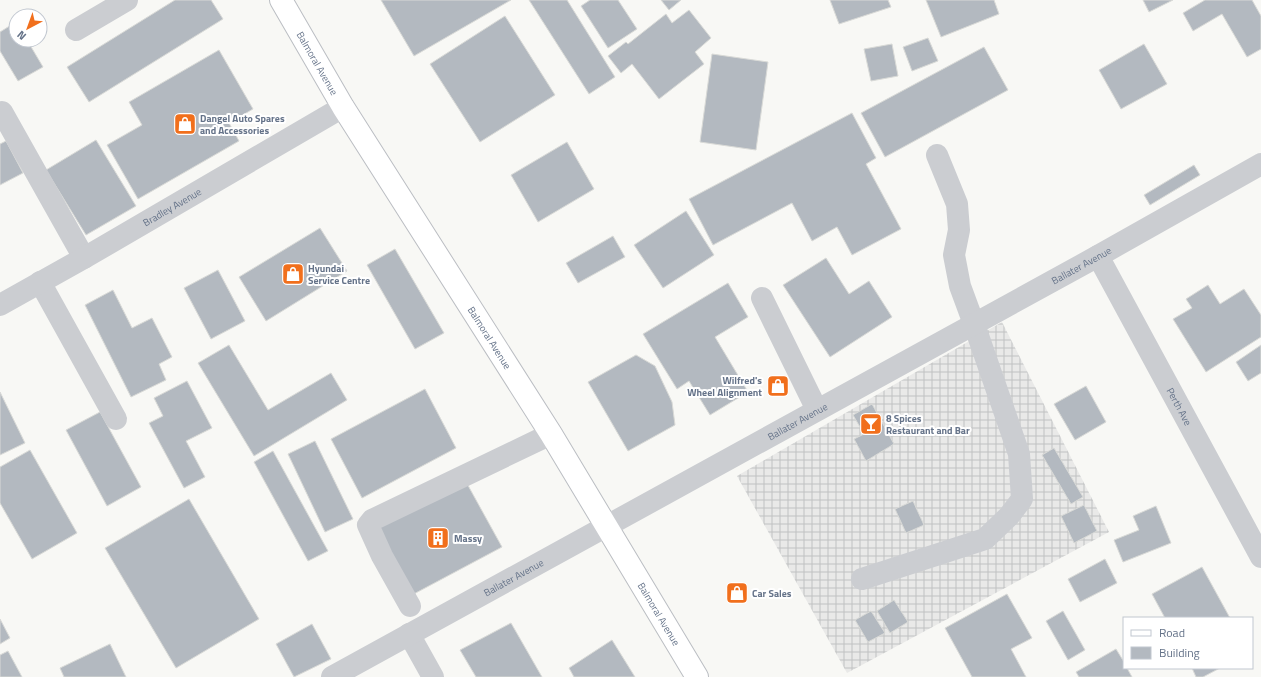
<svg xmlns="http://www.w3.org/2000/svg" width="1261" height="677" font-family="'Titillium Web',sans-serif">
	<defs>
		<pattern id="industrial-grid" width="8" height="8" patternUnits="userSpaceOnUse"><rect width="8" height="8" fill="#e9e9e8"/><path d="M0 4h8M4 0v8" fill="none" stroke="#c0c1c2"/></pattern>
	</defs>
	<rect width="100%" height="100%" fill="#f8f8f5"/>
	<path fill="url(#industrial-grid)" d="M1002,322L1109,532L847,673L737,476Z"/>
	<g fill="#b3b9c0" stroke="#d9dad7">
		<path d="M175,0H211L223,19L89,102L67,67Z"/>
		<path d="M381,0H511L414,56Z"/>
		<path d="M529,0H567L615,77L589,94Z"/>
		<path d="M590,0H618L637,29L608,48L581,6Z"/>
		<path d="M661,0H681L669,10Z"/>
		<path d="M830,0H888L891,7L839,24Z"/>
		<path d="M926,0H994L999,14L941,37Z"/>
		<path d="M1143,0H1173L1149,12Z"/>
		<path d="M1205,0H1252L1261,16V49L1247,57L1222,14L1193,31L1183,13Z"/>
		<path d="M689,10L711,38L695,52L704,64L659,99L632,64L621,73L608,56L626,42L628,44L666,14L672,23Z"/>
		<path d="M505,16L555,95L480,142L430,64Z"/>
		<path d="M16,22V40H27L43,67L18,81L0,51V32Z"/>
		<path d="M928,38L938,61L912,71L903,47Z"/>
		<path d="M892,44L898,76L871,81L864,49Z"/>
		<path d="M1144,44L1167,84L1121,109L1099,70Z"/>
		<path d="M984,47L1008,90L885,157L861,113Z"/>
		<path d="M219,50L253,109L229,123L239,141L138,199L107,145L142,125L129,102Z"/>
		<path d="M712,54L768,62L756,150L700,142Z"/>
		<path d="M852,113L876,158L866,164L901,229L852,255L837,227L812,241L792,203L713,245L689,199Z"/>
		<path d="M96,140L136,206L86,235L46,170Z"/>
		<path d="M6,141L23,173L0,185V144Z"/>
		<path d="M567,142L594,189L538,222L511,175Z"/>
		<path d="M1194,165L1200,175L1150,205L1144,195Z"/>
		<path d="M686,211L714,255L663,288L634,245Z"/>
		<path d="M320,228L347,271L266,321L239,277Z"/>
		<path d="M613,236L625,257L578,283L566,263Z"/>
		<path d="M395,249L444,333L415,349L367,265Z"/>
		<path d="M826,258L849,294L869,281L892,317L830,357L783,285Z"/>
		<path d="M218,270L245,321L211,339L184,288Z"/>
		<path d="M728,283L748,317L715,337L748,392L710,415L689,381L677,389L643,334Z"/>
		<path d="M1208,285L1220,304L1244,289L1261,315V337L1206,372L1173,319L1192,308L1186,299Z"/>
		<path d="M113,290L132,328L152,318L172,357L159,364L166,380L131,397L85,305Z"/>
		<path d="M229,345L268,410L331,373L347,400L254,456L198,363Z"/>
		<path d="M1261,345V373L1248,381L1236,362Z"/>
		<path d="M636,355L655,366L672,402L675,425L628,451L588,382Z"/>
		<path d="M187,381L212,428L186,441L205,477L184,488L149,423L163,416L154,398Z"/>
		<path d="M1086,386L1106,422L1075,440L1054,404Z"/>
		<path d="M425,389L456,448L362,498L331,439Z"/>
		<path d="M0,392L25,443L0,455Z"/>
		<path d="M872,404L894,444L866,461L854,439L864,434L853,415Z"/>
		<path d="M100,412L141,487L107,506L66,430Z"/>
		<path d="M315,441L353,519L325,532L288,454Z"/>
		<path d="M1054,448L1083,497L1071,504L1042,455Z"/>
		<path d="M30,450L77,533L32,559L0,503V467Z"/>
		<path d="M273,451L328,551L308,561L254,462Z"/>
		<path d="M465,480L502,547L410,596L373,530Z"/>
		<path d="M189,499L259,619L176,668L105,548Z"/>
		<path d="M913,501L924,525L906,533L895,509Z"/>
		<path d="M1084,505L1097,531L1074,543L1061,516Z"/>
		<path d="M1156,506L1171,543L1123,562L1114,540L1139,530L1133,516Z"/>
		<path d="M1105,559L1117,583L1080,602L1068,579Z"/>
		<path d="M1202,567L1230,618H1165L1152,594Z"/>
		<path d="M1007,594L1032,638L1011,649L1026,677H972L945,628Z"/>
		<path d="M894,600L908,622L890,633L877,611Z"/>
		<path d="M871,611L885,633L868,642L855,620Z"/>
		<path d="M1063,611L1085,650L1068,660L1046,621Z"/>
		<path d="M0,619L10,638L0,644Z"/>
		<path d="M511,623L542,677H476L460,650Z"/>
		<path d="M312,624L331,659L294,677L276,644Z"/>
		<path d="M612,640L635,677H574L569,668Z"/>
		<path d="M110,644L126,677H64L60,668Z"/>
		<path d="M1116,649L1124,662V668H1127L1132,677H1079L1076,672Z"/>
		<path d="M8,651L22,677H0V655Z"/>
		<path d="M1192,668H1220L1203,677H1196Z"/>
	</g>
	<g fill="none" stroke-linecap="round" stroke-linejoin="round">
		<g stroke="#bbbec3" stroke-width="24">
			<g id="major">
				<path id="s4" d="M281,0L343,107L551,434L697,677"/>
			</g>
		</g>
		<g stroke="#cbcdd1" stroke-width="22">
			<path d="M76,30L127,0"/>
			<path d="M2,112L84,258"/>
			<path id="s1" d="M1098,256L1261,557"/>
			<path d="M40,282L116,419"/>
			<path d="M762,298L817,410"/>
			<path id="s2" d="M0,305L84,258L343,107"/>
			<path d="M862,579L985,539L1009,516L1022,499L1019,454L974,324L960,286L954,255L959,230L957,204L937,155"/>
			<path d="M410,606L382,556L368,525L372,520L551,434"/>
			<path d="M409,634L433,677"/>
			<path id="s3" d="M332,677L1098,256L1261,164"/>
		</g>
		<use href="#major" stroke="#fff" stroke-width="22"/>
	</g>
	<defs>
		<g id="shop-square" transform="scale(1.15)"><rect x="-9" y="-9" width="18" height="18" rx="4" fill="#f16f1c" stroke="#fff"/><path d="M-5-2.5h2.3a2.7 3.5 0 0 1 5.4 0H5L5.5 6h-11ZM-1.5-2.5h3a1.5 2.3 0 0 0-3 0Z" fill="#fff"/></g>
		<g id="bar-square" transform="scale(1.15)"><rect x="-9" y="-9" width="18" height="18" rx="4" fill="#f16f1c" stroke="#fff"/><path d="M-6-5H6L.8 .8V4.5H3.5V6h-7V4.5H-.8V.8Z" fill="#fff"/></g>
		<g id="building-square" transform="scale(1.15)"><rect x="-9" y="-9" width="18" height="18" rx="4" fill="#f16f1c" stroke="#fff"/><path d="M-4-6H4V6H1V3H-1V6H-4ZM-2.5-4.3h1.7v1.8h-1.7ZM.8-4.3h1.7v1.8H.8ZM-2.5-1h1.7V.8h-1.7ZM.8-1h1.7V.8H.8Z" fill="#fff"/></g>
	</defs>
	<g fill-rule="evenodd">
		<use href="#shop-square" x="185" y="124"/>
		<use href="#shop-square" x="293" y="274"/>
		<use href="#shop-square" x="778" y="386"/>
		<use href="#bar-square" x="871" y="424"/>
		<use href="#building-square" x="438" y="538"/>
		<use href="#shop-square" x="737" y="593"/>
	</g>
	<g text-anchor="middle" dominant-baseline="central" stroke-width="4" stroke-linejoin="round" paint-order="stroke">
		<g font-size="10" fill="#657389" stroke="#fff">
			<text stroke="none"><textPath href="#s4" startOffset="73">Balmoral Avenue</textPath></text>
			<text stroke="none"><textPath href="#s2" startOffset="198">Bradley Avenue</textPath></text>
			<text stroke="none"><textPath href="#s3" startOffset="855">Ballater Avenue</textPath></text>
			<text stroke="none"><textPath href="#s4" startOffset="397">Balmoral Avenue</textPath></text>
			<text stroke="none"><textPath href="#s1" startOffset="171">Perth Ave</textPath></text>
			<text stroke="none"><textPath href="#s3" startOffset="531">Ballater Avenue</textPath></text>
			<text stroke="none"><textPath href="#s3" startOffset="207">Ballater Avenue</textPath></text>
			<text stroke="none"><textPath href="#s4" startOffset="721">Balmoral Avenue</textPath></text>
		</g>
		<g font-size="10" font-weight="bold" fill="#657389" stroke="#fff" text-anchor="start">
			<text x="200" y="118">Dangel Auto Spares<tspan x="200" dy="12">and Accessories</tspan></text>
			<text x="308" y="268">Hyundai<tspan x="308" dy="12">Service Centre</tspan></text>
			<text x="762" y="380" text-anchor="end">Wilfred's<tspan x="762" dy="12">Wheel Alignment</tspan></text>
			<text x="886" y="418">8 Spices<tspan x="886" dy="12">Restaurant and Bar</tspan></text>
			<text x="454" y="538">Massy</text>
			<text x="752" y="593">Car Sales</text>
		</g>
	</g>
	<rect x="1123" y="617" width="130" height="52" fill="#ffffff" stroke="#c1c7d0"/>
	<rect x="1131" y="630" width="20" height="6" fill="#ffffff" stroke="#c1c7d0"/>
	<text x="1159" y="637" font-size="12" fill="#657389">Road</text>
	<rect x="1131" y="647" width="20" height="12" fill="#b3b9c0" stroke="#c1c7d0"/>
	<text x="1159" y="657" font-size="12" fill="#657389">Building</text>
	<g transform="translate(28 28) rotate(221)"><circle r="19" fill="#ffffff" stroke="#c1c7d0"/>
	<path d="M0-3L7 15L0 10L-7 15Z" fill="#f16f1c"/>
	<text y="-6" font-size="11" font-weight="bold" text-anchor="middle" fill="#657389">N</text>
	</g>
</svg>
